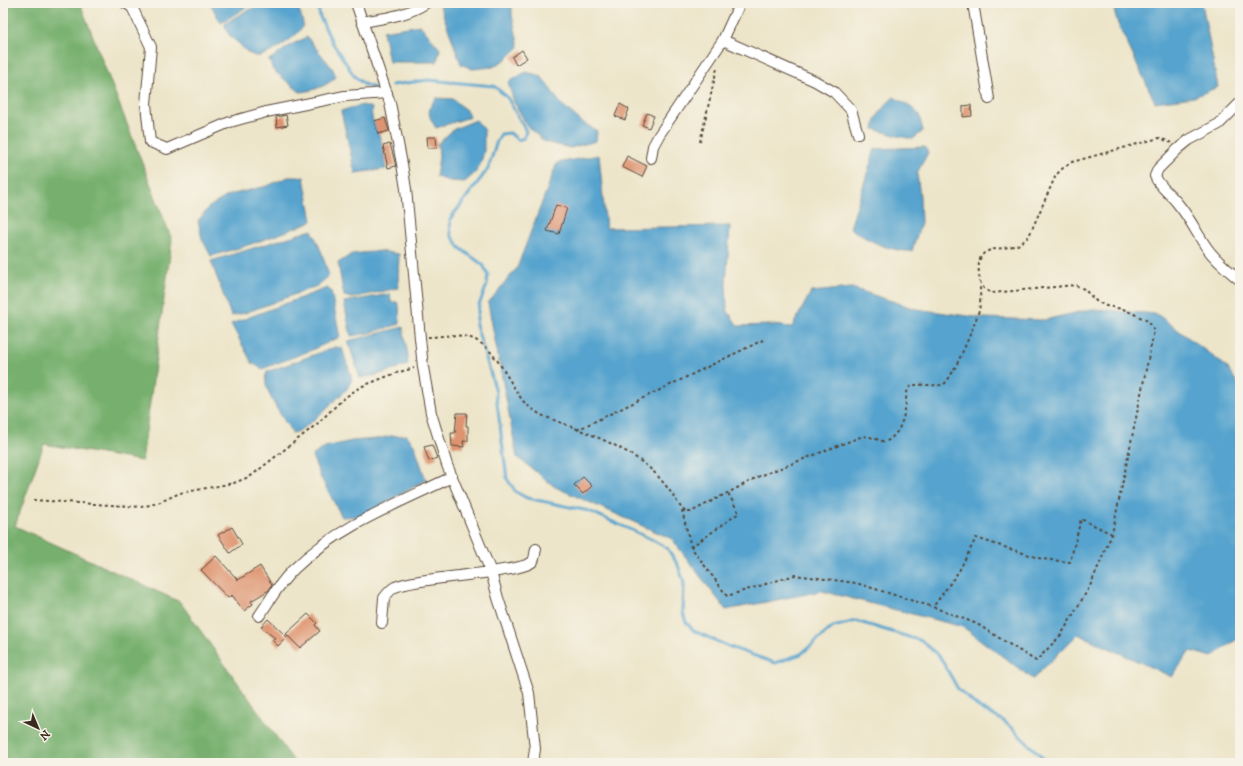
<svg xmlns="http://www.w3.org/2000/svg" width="1243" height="766" font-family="'IM FELL DW Pica',serif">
	<rect width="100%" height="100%" fill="#f7f3e8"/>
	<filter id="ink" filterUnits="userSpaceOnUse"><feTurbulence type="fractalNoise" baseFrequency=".025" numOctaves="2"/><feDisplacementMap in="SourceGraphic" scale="8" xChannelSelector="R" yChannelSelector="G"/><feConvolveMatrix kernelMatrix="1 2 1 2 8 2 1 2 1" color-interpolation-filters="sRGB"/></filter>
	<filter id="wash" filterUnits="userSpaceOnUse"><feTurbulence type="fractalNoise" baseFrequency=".012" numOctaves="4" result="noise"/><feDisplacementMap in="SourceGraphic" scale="16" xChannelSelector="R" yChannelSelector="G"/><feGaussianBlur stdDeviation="0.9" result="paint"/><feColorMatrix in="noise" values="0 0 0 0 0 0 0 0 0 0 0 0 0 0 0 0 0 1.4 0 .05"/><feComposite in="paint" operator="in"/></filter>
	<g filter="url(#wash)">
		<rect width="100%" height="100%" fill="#ede5c9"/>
		<path fill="#77b06e" stroke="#596d46" d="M3,3H80L172,240L142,461L44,444L15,526L180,602L295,763H3Z"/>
		<g fill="#54a3ce" stroke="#486676">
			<path d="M210,3H258L248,6L221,23Z"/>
			<path d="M276,3L298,6C299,11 303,19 303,24C303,34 266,58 256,56C248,55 243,47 237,42C231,37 225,32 225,24C236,16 249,8 263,5C267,4 271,4 276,3Z"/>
			<path d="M445,3H512V15L519,47L506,59L493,67L472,69L461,64L440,6Z"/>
			<path d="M1112,3H1202L1218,87L1194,97L1155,102L1118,24Z"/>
			<path d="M420,25L440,49L437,62H389L383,31Z"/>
			<path d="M307,37L333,69L336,77C327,86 313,91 300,92L273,70L269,60L291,45Z"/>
			<path d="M526,72L541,76L561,104L582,122L597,131L596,141L570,148L545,142L528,127L514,102L508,82Z"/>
			<path d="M894,97L908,105L919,114L923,131L913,139L898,136L874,129C876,114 884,106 894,97Z"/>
			<path d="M436,98L453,99L465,109L470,117L436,128C428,115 426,112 436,98Z"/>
			<path d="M363,105L372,108C370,119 376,127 380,138C384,147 384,159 386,169L355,173L341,111L350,108Z"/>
			<path d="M476,120L484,129V151L481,163L476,172L465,182L450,181L436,177L439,157L438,143L454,129Z"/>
			<path d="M925,147L928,153L917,173L920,196L921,223L912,251C890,252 867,240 850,228L875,149Z"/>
			<path d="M599,155L606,228L730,226L726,284L727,310L738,326L771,325L792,327L811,292L852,288L916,309L983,318L1044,320L1092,309L1157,314L1227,367L1240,387V637L1212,657L1190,651L1172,677L1078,634L1033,679L963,627L822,591L726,610L672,539L555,487L517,457L488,303L517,268L557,163Z"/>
			<path d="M288,177H304L312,221C279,235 245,247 211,256L202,239L198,221L209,207L229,195L267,186Z"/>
			<path d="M312,230L322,253L329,276L317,286L245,313L231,316L211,261Z"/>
			<path d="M380,251L399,254L398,288L352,298L344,296L338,263L352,254Z"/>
			<path d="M327,288L331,291L340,337L312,350L262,369L252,363L231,324Z"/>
			<path d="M390,294L391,302H397L399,305L400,324L369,333L351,336L344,302Z"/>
			<path d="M403,327L408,356L407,365L377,375L360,378L348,341Z"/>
			<path d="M335,347L342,348L352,379L347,389L315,419L299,431L292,433C284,419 259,386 267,372Z"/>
			<path d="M407,435L415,447L426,480L362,516L342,517L321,478L312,456L325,447L352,441L376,439L391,436Z"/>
		</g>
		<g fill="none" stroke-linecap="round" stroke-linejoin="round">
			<g stroke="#54a3ce" stroke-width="3">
				<path d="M317,3L320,17L332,42L355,77L365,85L375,88"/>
				<path d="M392,85L428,80L494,86L507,97L526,131L524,138L518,140L510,133L501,134L497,141L488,169L450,219L451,235L460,248L483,265L488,274L487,285L479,305L476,325L495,388L507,479L516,492L527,498L589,511L649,538L667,548L678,565L684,583L683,613L686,622L694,631L730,647L775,663L801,654L833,627L856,621L922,641L940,657L958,689L977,706L1005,722L1038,753L1047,763"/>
			</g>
		</g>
		<g id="blocks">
			<g fill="#df9471">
				<path d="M522,50L527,58L516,65L512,57Z"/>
				<path d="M620,104L629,109L625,120L615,116Z"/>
				<path d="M971,105L972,116L963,117V106Z"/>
				<path d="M647,113L654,116L649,128L642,125Z"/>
				<path d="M286,115L288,125L277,127L276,117Z"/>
				<path d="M385,118L389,131L378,134L374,121Z"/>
				<path d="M427,137H436L437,148H428Z"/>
				<path d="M390,144L396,166L388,168L383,146Z"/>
				<path d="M627,156L647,166L642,177L622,167Z"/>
				<path d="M556,205L567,208L559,234L547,231Z"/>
				<path d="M457,413H467L466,426H468V441H463L464,447L452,446L451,433H455Z"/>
				<path d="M432,445L437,458L429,461L424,447Z"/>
				<path d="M583,477L592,486L583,494L574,485Z"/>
				<path d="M232,527L242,544L230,553L218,535Z"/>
				<path d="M216,556L238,580L260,566L272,585L269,590L251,601L253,604L244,611L232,595L228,598L201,570Z"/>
				<path d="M308,614L317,623L315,625L320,631L300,648L286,634Z"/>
				<path d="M268,619L287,637L278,646L272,640L275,638L261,627Z"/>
			</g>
		</g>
	</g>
	<g filter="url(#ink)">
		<use href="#blocks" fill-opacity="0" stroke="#564638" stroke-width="1"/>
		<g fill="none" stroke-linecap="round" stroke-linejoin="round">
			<g stroke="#564638" stroke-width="12">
				<g id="minor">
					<path d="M125,3L132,7L151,47L146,104L150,142L167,149L230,122L266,112L345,96L387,93"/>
					<path d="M356,3L390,103L402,164L406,189L420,338L423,367L431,413L447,465L491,572L498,598L529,693L535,749L533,763"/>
					<path d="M973,3L989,99"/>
					<path d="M362,22C385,18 406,16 426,3"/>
					<path d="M723,40L815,81L834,92L851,110L858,134"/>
					<path d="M1240,103L1219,124L1189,140L1178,149L1158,169L1155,176C1159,187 1171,194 1178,204C1190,218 1197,234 1207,248C1216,261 1228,270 1240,280"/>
					<path d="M651,158L653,146L659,135L723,40L740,3"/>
					<path d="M259,616C270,600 280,582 294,569C338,526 397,504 452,477"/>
					<path d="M382,623L384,598C387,594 391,589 395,587C419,576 523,574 533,561C535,558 535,552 536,549"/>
				</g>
			</g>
			<g stroke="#564638" stroke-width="2" stroke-dasharray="3 3" stroke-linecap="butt">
				<path d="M700,142L717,68"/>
				<path d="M428,337C439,337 452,334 463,336C495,341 506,380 524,402C529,407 535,411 541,415C576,429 618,442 647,466C662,478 672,494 682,509L686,512H691L760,476L863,436L870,437L885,442C900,435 904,418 906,403C906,399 906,392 909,388C914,381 936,388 944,384C952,380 977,320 979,310C981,302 980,293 980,285"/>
				<path d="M577,430L763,340"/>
				<path d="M33,500L141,507L158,503L180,493L234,483L251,476L317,424L343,399L360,387L396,373L414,368"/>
				<path d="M682,510L691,547L727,596L795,575L856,583L933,607"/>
				<path d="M1112,534L1081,519L1070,562L1042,559L976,538L959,571L933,607L977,624L1036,661L1061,635L1090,586L1112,534L1153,336V327L1146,320L1134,314L1123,309L1106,306L1096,301L1084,289L1075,285L992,293C982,289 980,285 979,274C976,245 994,251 1014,246C1020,245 1025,240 1029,236L1056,175L1063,168L1072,162L1159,138L1168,141L1171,143"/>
				<path d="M691,547L739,513L728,493"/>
			</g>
			<use href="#minor" stroke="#fff" stroke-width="10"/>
		</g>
	</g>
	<rect width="1243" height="766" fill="none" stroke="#f7f3e8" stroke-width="16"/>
	<g transform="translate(38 728) rotate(136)" stroke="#f7f3e8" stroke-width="3" paint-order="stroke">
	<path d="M0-3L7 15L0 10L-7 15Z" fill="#3b2a1e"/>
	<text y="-6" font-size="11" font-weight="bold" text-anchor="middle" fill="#3b2a1e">N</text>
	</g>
</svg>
